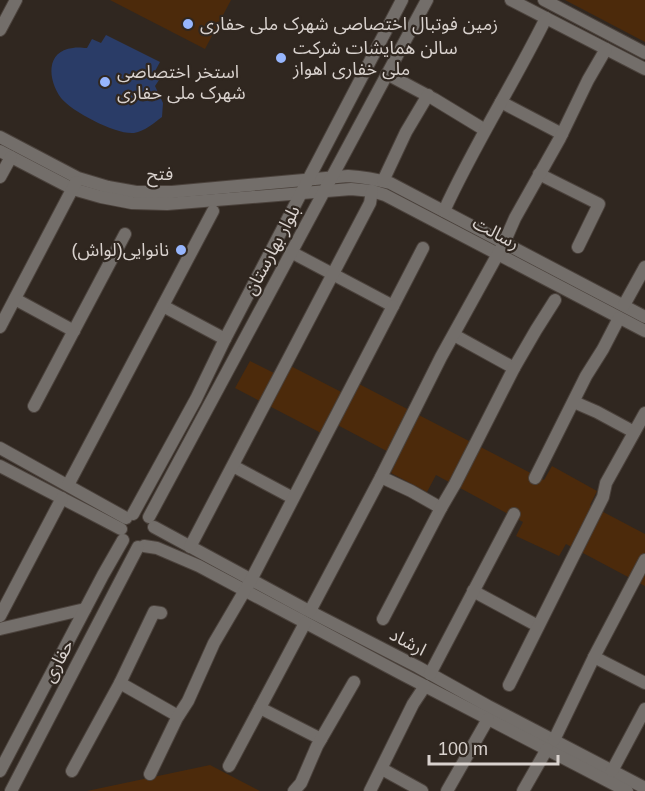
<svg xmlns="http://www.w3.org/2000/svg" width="645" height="791" font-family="Arial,'Noto Sans Arabic',sans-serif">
	<rect width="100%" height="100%" fill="#302720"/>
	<g fill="#4c2a0b">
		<path d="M110,0H231L205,49Z"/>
		<path d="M565,0H645V42Z"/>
		<path d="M250,361L274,373L281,361L351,397L359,384L544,480L552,466L597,491L590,505L645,534V586L566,544L559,556L516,536L523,522L436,475L427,492L391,473L398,457L328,420L321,433L235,388Z"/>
		<path d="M210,765L260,791H87Z"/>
	</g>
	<path fill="#2a3c67" d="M106,35L160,62L154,73L161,77L155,86L163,103L162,117C154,123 145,131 134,133C117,135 72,112 61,98C48,80 45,51 73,48C78,47 83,48 87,48L92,39L101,43Z"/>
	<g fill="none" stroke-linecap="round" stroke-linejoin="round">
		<g stroke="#4b423c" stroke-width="14">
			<g id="minor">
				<path d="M511,0L645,69"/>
				<path d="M544,0L645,53"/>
				<path d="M0,30L16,0"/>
				<path d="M387,74L434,99L485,130"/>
				<path d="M501,102L562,134"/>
				<path d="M0,137L78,178L108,187L136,192H172L348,176C362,177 375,179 390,183L645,317"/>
				<path d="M0,151L73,189L101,197L132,203L167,204L351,189L372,191L385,195L645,331"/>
				<path d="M539,174L599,204L578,247"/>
				<path d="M0,177L11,157"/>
				<path d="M383,181L406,132L428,95"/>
				<path d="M444,211C474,145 514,83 546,18"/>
				<path d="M291,252L393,306L423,248"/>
				<path d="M15,299L74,331"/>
				<path d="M624,305L645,267"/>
				<path d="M163,306L225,339"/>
				<path d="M0,327L76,182"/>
				<path d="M454,335L514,368"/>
				<path d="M574,402L597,412L634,432"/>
				<path d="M34,406L125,234"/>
				<path d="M0,448L126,518"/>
				<path d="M0,466L102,519L121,529"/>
				<path d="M233,466L293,498"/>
				<path d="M381,477L411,491L441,508"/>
				<path d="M535,478L586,376L603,349L619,318"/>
				<path d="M68,485L213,211"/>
				<path d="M133,514L196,399L225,339L402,0"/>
				<path d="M149,517L427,0"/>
				<path d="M154,527L307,610L418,667L488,706L645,788"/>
				<path d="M144,546L157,548L199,566L400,673L627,791"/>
				<path d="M190,547L370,203L372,191"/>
				<path d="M473,591L538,626"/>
				<path d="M310,611L381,477L441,357L504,243L515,218L560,138L588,80L606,49"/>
				<path d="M0,616L62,498"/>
				<path d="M383,619L441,508L455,484L514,368L536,330L555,300"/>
				<path d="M0,629L85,609"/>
				<path d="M594,657L645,683"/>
				<path d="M430,674L514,514"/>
				<path d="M120,683L178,716"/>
				<path d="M509,685L603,497L606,483L645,413"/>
				<path d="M260,708L321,739"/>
				<path d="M554,740L595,655L645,560"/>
				<path d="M229,766L305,623"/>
				<path d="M382,769L422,791"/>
				<path d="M0,771L103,575L123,540"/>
				<path d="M72,771L120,683L154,612L161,613"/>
				<path d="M612,771L645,709"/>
				<path d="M150,774L177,718L188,701L214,643L251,580L393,306"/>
				<path d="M11,791L138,547"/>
				<path d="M294,791L301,783L317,746L354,682"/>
				<path d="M370,791L413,704L425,686"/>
				<path d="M447,791L488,719"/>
				<path d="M523,791L547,749"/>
			</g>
		</g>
		<use href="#minor" stroke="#736e6a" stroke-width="12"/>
	</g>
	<g fill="#97b6fd" stroke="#302720" stroke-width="2">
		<circle cx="188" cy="24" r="6"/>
		<circle cx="281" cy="58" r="6"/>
		<circle cx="105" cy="82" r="6"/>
		<circle cx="181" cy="250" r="6"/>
	</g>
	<g text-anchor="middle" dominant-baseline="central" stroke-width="4.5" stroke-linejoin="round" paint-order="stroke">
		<g font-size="18" fill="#d9d2ce" stroke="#302720" text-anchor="start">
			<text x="200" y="24">زمین فوتبال اختصاصی شهرک ملی حفاری</text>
			<text x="293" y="48">سالن همایشات شرکت<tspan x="293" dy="21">ملی خفاری اهواز</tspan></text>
			<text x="117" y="72">استخر اختصاصی<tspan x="117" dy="21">شهرک ملی حفاری</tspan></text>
			<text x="169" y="250" text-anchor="end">نانوایى(لواش)</text>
		</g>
		<g font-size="18" fill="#d9d2ce" stroke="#302720">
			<text transform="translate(160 174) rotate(-1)">فتح</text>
			<text transform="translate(496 233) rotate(28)">رسالت</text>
			<text transform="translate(272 250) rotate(-62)">بلوار بهارستان</text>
			<text transform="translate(408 642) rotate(28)">ارشاد</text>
			<text transform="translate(58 661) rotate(-62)">حفاری</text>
		</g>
	</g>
	<path d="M429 755v9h129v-9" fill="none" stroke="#d9d2ce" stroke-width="3"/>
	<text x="438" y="755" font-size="18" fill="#d9d2ce" stroke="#302720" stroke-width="4.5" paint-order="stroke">100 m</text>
</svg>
